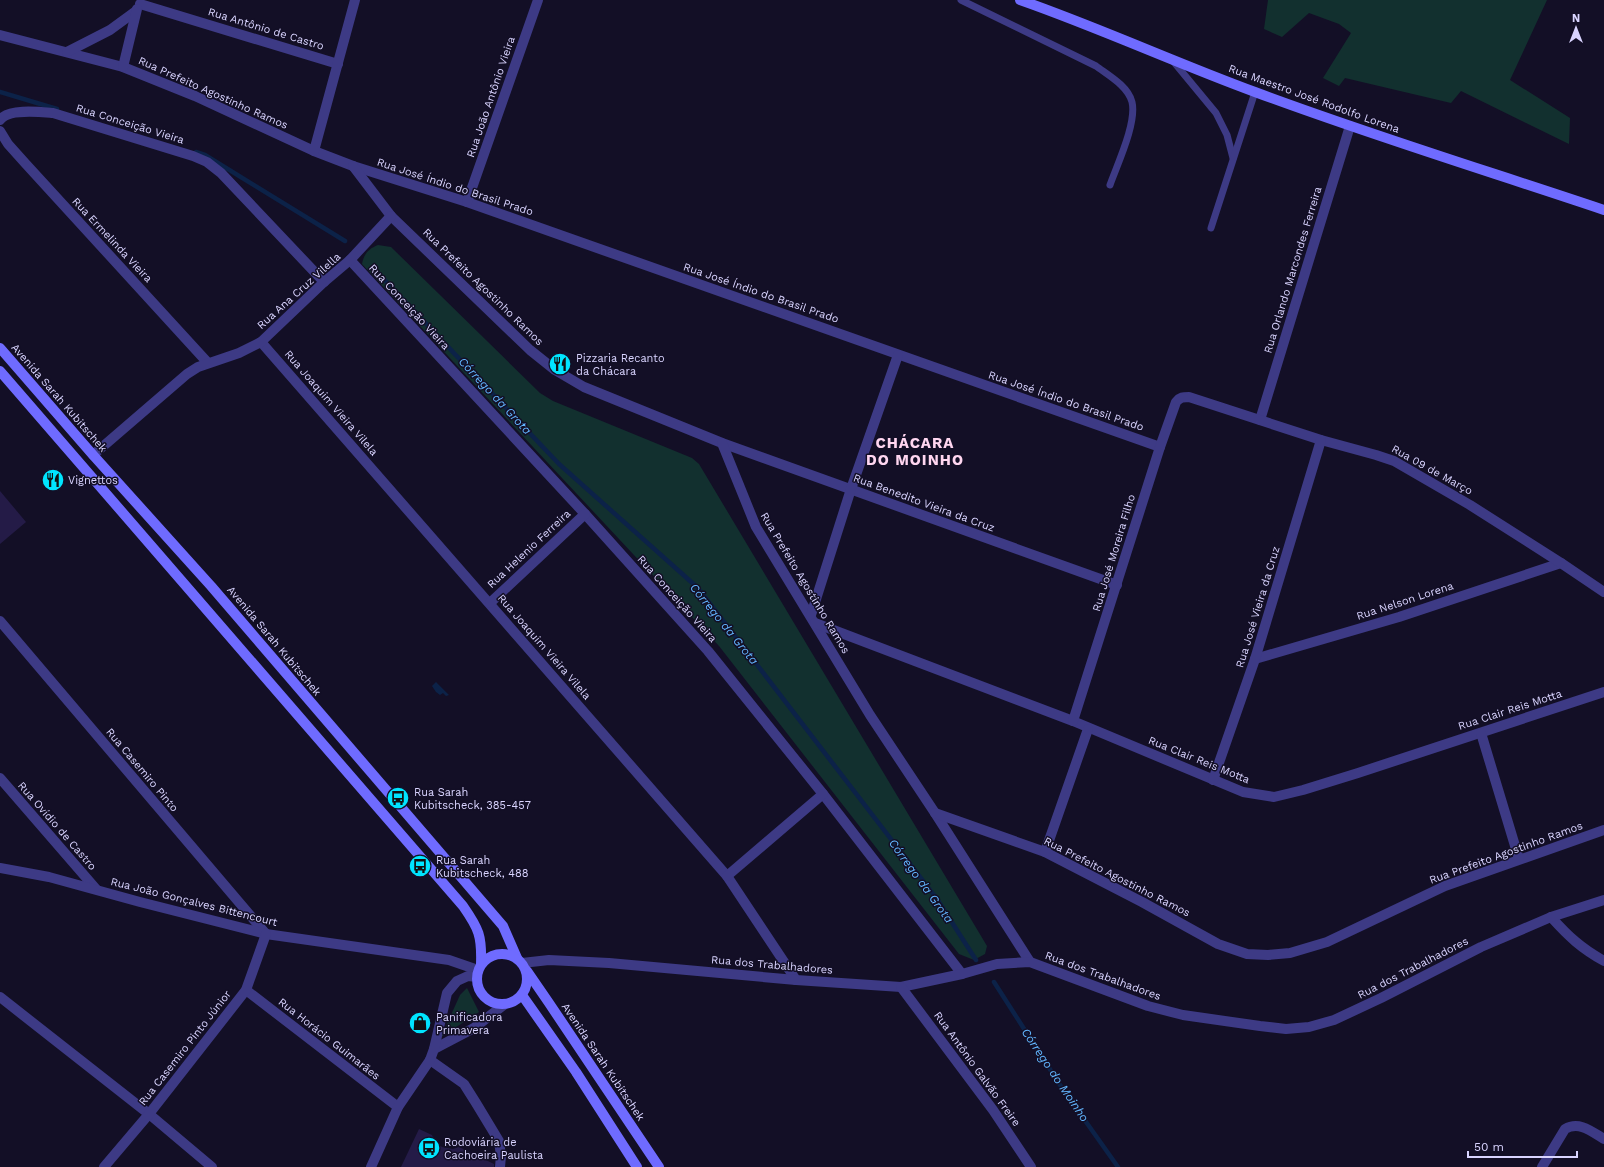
<svg xmlns="http://www.w3.org/2000/svg" width="1604" height="1167" font-family="'Work Sans',sans-serif">
	<rect width="100%" height="100%" fill="#130f26"/>
	<g fill="#12302f">
		<path d="M1268,0H1547L1510,80L1570,118L1569,144L1461,91L1451,103L1345,78L1339,86L1323,78L1351,33L1339,24L1309,13L1282,37L1264,29Z"/>
		<path d="M378,245L391,247L540,393L553,401L692,458L699,464L987,946L985,954L974,960L959,954L719,646L362,264C364,254 368,249 378,245Z"/>
		<path d="M467,988L479,1012L441,1037L460,995Z"/>
	</g>
	<path fill="#0c2248" d="M436,682L449,695L446,696L443,693L440,695L436,692L432,686Z"/>
	<g fill="none" stroke-linecap="round" stroke-linejoin="round">
		<g stroke="#0c2248" stroke-width="4.5">
			<path d="M0,92L57,109"/>
			<path d="M196,152L205,155L345,241"/>
			<path d="M379,274L559,464L698,588L937,899L976,960"/>
			<path d="M994,982L1062,1088L1118,1167"/>
		</g>
	</g>
	<g fill="#241b47">
		<path d="M0,491L26,522L0,544Z"/>
		<path d="M419,1129L432,1135L435,1142L442,1147L453,1149L459,1147L494,1164V1167H401Z"/>
	</g>
	<g fill="none" stroke-linecap="round" stroke-linejoin="round">
		<g stroke="#3d3a85" stroke-width="7">
			<path d="M961,0L1096,66C1108,75 1128,86 1132,102C1137,123 1117,165 1110,185"/>
			<path d="M1173,61L1216,113L1227,135L1233,158"/>
			<path d="M1211,228L1255,92"/>
		</g>
		<g stroke="#3d3a85" stroke-width="10">
			<path d="M140,4L338,64"/>
			<path d="M0,35L123,67L195,96L314,151L353,166L467,202L1160,447"/>
			<path d="M67,52L110,30L136,11"/>
			<path d="M123,67L137,9"/>
			<path d="M0,120C8,108 41,112 53,113L193,156L207,162L221,173L324,282"/>
			<path d="M0,131L8,144L25,163L208,363"/>
			<path d="M314,151L355,0"/>
			<path d="M353,166L391,216L530,350L555,370L584,387L722,443L1117,585"/>
			<path d="M467,202L538,0"/>
			<path d="M350,260L585,514L708,651L823,794L962,974"/>
			<path d="M261,342L727,876L796,980"/>
			<path d="M1260,420L1350,126"/>
			<path d="M722,443L756,527L870,715L935,813L1030,962"/>
			<path d="M93,455L187,374L198,367L239,353L261,342L324,282L350,260L391,216"/>
			<path d="M490,603L585,514"/>
			<path d="M811,615L851,489L898,355"/>
			<path d="M0,621L266,934"/>
			<path d="M815,623L1073,721L1243,792L1274,797L1303,790L1358,773L1604,692"/>
			<path d="M1255,659L1399,617L1561,563"/>
			<path d="M1073,721L1160,447L1176,402C1180,397 1183,397 1189,397L1321,440L1376,455L1394,461L1470,505L1561,563L1604,592"/>
			<path d="M1481,733L1519,859"/>
			<path d="M0,778L96,889"/>
			<path d="M1213,780L1255,659L1321,440"/>
			<path d="M935,813L1045,852L1142,902L1218,944L1247,954L1268,955L1290,953L1327,942L1445,886L1604,830"/>
			<path d="M1045,852L1088,729"/>
			<path d="M0,868L49,877L140,902L266,934L449,960L478,970"/>
			<path d="M727,876L823,794"/>
			<path d="M1551,917C1569,937 1581,948 1604,961"/>
			<path d="M522,963L549,960L609,963L796,980L901,987L962,974L997,964L1030,962L1148,1006L1183,1015L1260,1026L1286,1029L1309,1027L1334,1020L1381,998L1481,947L1551,917L1604,900"/>
			<path d="M901,987L993,1110L1031,1167"/>
			<path d="M246,990L398,1107"/>
			<path d="M0,997L149,1114L212,1167"/>
			<path d="M434,1049L474,1028L505,1004"/>
			<path d="M430,1060L464,1084L476,1103L499,1141L501,1156L500,1167"/>
			<path d="M104,1167L149,1114L246,990L266,934"/>
			<path d="M371,1167L398,1107L430,1060L434,1049L447,993L457,981L468,976L477,977"/>
			<path d="M1542,1167L1565,1129C1579,1121 1591,1131 1604,1139"/>
		</g>
		<g stroke="#6f6bff" stroke-width="10">
			<path d="M1020,0C1100,28 1176,63 1255,92C1370,135 1488,171 1604,210"/>
			<path d="M0,348L93,455L211,586L503,926L517,958"/>
			<path d="M0,371L463,906C479,929 482,936 481,964"/>
			<circle cx="502" cy="979" r="25"/>
			<path d="M527,971L549,1003L659,1167"/>
			<path d="M522,995L576,1072L637,1167"/>
		</g>
	</g>
	<defs>
		<g id="restaurant-disc" transform="scale(1.15)"><circle r="9.5" fill="#00e5ff" stroke="#130f26"/><path d="M-5-6h1v4h1v-4h1v4h1v-4h1v5L-1.5 .5V6h-2V.5L-5-1ZM5-6V6H3V1.5H1.5Q1.5-4 5-6Z" fill="#111"/></g>
		<g id="bus-disc" transform="scale(1.15)"><circle r="9.5" fill="#00e5ff" stroke="#130f26"/><path d="M-5-6H5V4H4V6H2V4H-2V6H-4V4H-5ZM-3.5-4V0h7V-4ZM-3.5 1.2v1.5H-2V1.2ZM2 1.2v1.5H3.5V1.2Z" fill="#111"/></g>
		<g id="shop-disc" transform="scale(1.15)"><circle r="9.5" fill="#00e5ff" stroke="#130f26"/><path d="M-5-2.5h2.3a2.7 3.5 0 0 1 5.4 0H5L5.5 6h-11ZM-1.5-2.5h3a1.5 2.3 0 0 0-3 0Z" fill="#111"/></g>
	</defs>
	<g fill-rule="evenodd">
		<use href="#restaurant-disc" x="560" y="364"/>
		<use href="#restaurant-disc" x="53" y="480"/>
		<use href="#bus-disc" x="398" y="798"/>
		<use href="#bus-disc" x="420" y="866"/>
		<use href="#shop-disc" x="420" y="1023"/>
		<use href="#bus-disc" x="429" y="1148"/>
	</g>
	<g text-anchor="middle" dominant-baseline="central" stroke-width="3" stroke-linejoin="round" paint-order="stroke">
		<g font-size="11" fill="#d9d4ff" stroke="#130f26">
			<text transform="translate(266 29) rotate(17)">Rua Antônio de Castro</text>
			<text transform="translate(213 93) rotate(24)">Rua Prefeito Agostinho Ramos</text>
			<text transform="translate(491 97) rotate(-71)">Rua João Antônio Vieira</text>
			<text transform="translate(1314 99) rotate(20)">Rua Maestro José Rodolfo Lorena</text>
			<text transform="translate(130 124) rotate(17)">Rua Conceição Vieira</text>
			<text transform="translate(455 187) rotate(18)">Rua José Índio do Brasil Prado</text>
			<text transform="translate(112 240) rotate(47)">Rua Ermelinda Vieira</text>
			<text transform="translate(1293 270) rotate(-73)">Rua Orlando Marcondes Ferreira</text>
			<text transform="translate(483 287) rotate(44)">Rua Prefeito Agostinho Ramos</text>
			<text transform="translate(299 291) rotate(-42)">Rua Ana Cruz Vilella</text>
			<text transform="translate(761 293) rotate(19)">Rua José Índio do Brasil Prado</text>
			<text transform="translate(409 307) rotate(47)">Rua Conceição Vieira</text>
			<text transform="translate(59 398) rotate(49)">Avenida Sarah Kubitschek</text>
			<text transform="translate(1066 401) rotate(19)">Rua José Índio do Brasil Prado</text>
			<text transform="translate(331 403) rotate(49)">Rua Joaquim Vieira Vilela</text>
			<text transform="translate(1432 470) rotate(29)">Rua 09 de Março</text>
			<text transform="translate(924 503) rotate(20)">Rua Benedito Vieira da Cruz</text>
			<text transform="translate(529 549) rotate(-43)">Rua Helenio Ferreira</text>
			<text transform="translate(1114 553) rotate(-73)">Rua José Moreira Filho</text>
			<text transform="translate(805 583) rotate(59)">Rua Prefeito Agostinho Ramos</text>
			<text transform="translate(677 599) rotate(48)">Rua Conceição Vieira</text>
			<text transform="translate(1405 601) rotate(-18)">Rua Nelson Lorena</text>
			<text transform="translate(1258 607) rotate(-73)">Rua José Vieira da Cruz</text>
			<text transform="translate(274 641) rotate(50)">Avenida Sarah Kubitschek</text>
			<text transform="translate(544 647) rotate(49)">Rua Joaquim Vieira Vilela</text>
			<text transform="translate(1510 710) rotate(-18)">Rua Clair Reis Motta</text>
			<text transform="translate(1199 760) rotate(22)">Rua Clair Reis Motta</text>
			<text transform="translate(142 770) rotate(50)">Rua Casemiro Pinto</text>
			<text transform="translate(57 826) rotate(49)">Rua Ovídio de Castro</text>
			<text transform="translate(1506 853) rotate(-20)">Rua Prefeito Agostinho Ramos</text>
			<text transform="translate(1117 877) rotate(27)">Rua Prefeito Agostinho Ramos</text>
			<text transform="translate(194 902) rotate(14)">Rua João Gonçalves Bittencourt</text>
			<text transform="translate(772 965) rotate(5)">Rua dos Trabalhadores</text>
			<text transform="translate(1413 968) rotate(-27)">Rua dos Trabalhadores</text>
			<text transform="translate(1103 976) rotate(20)">Rua dos Trabalhadores</text>
			<text transform="translate(329 1039) rotate(38)">Rua Horácio Guimarães</text>
			<text transform="translate(185 1048) rotate(-52)">Rua Casemiro Pinto Júnior</text>
			<text transform="translate(603 1062) rotate(56)">Avenida Sarah Kubitschek</text>
			<text transform="translate(977 1069) rotate(54)">Rua Antônio Galvão Freire</text>
		</g>
		<g font-size="11" fill="#d9d4ff" stroke="#130f26" text-anchor="start">
			<text x="576" y="358">Pizzaria Recanto<tspan x="576" dy="13">da Chácara</tspan></text>
			<text x="68" y="480">Vignettos</text>
			<text x="414" y="792">Rua Sarah<tspan x="414" dy="13">Kubitscheck, 385-457</tspan></text>
			<text x="436" y="860">Rua Sarah<tspan x="436" dy="13">Kubitscheck, 488</tspan></text>
			<text x="436" y="1017">Panificadora<tspan x="436" dy="13">Primavera</tspan></text>
			<text x="444" y="1142">Rodoviária de<tspan x="444" dy="13">Cachoeira Paulista</tspan></text>
		</g>
		<g font-size="12" font-style="italic" fill="#62b6ff" stroke="#130f26">
			<text transform="translate(495 396) rotate(47)">Córrego da Grota</text>
			<text transform="translate(724 624) rotate(51)">Córrego da Grota</text>
			<text transform="translate(921 881) rotate(54)">Córrego da Grota</text>
			<text transform="translate(1055 1075) rotate(56)">Córrego do Moinho</text>
		</g>
		<g font-size="15" font-weight="bold" letter-spacing="1" fill="#ffd6f0" stroke="#130f26">
			<text x="915" y="443">CHÁCARA<tspan x="915" dy="17">DO MOINHO</tspan></text>
		</g>
	</g>
	<g transform="translate(1576 28)" stroke="#130f26" stroke-width="3" paint-order="stroke">
	<path d="M0-3L7 15L0 10L-7 15Z" fill="#d9d4ff"/>
	<text y="-6" font-size="11" font-weight="bold" text-anchor="middle" fill="#d9d4ff">N</text>
	</g>
	<path d="M1468 1151v6h109v-6" fill="none" stroke="#d9d4ff" stroke-width="2"/>
	<text x="1474" y="1151" font-size="12" fill="#d9d4ff" stroke="#130f26" stroke-width="3" paint-order="stroke">50 m</text>
</svg>
